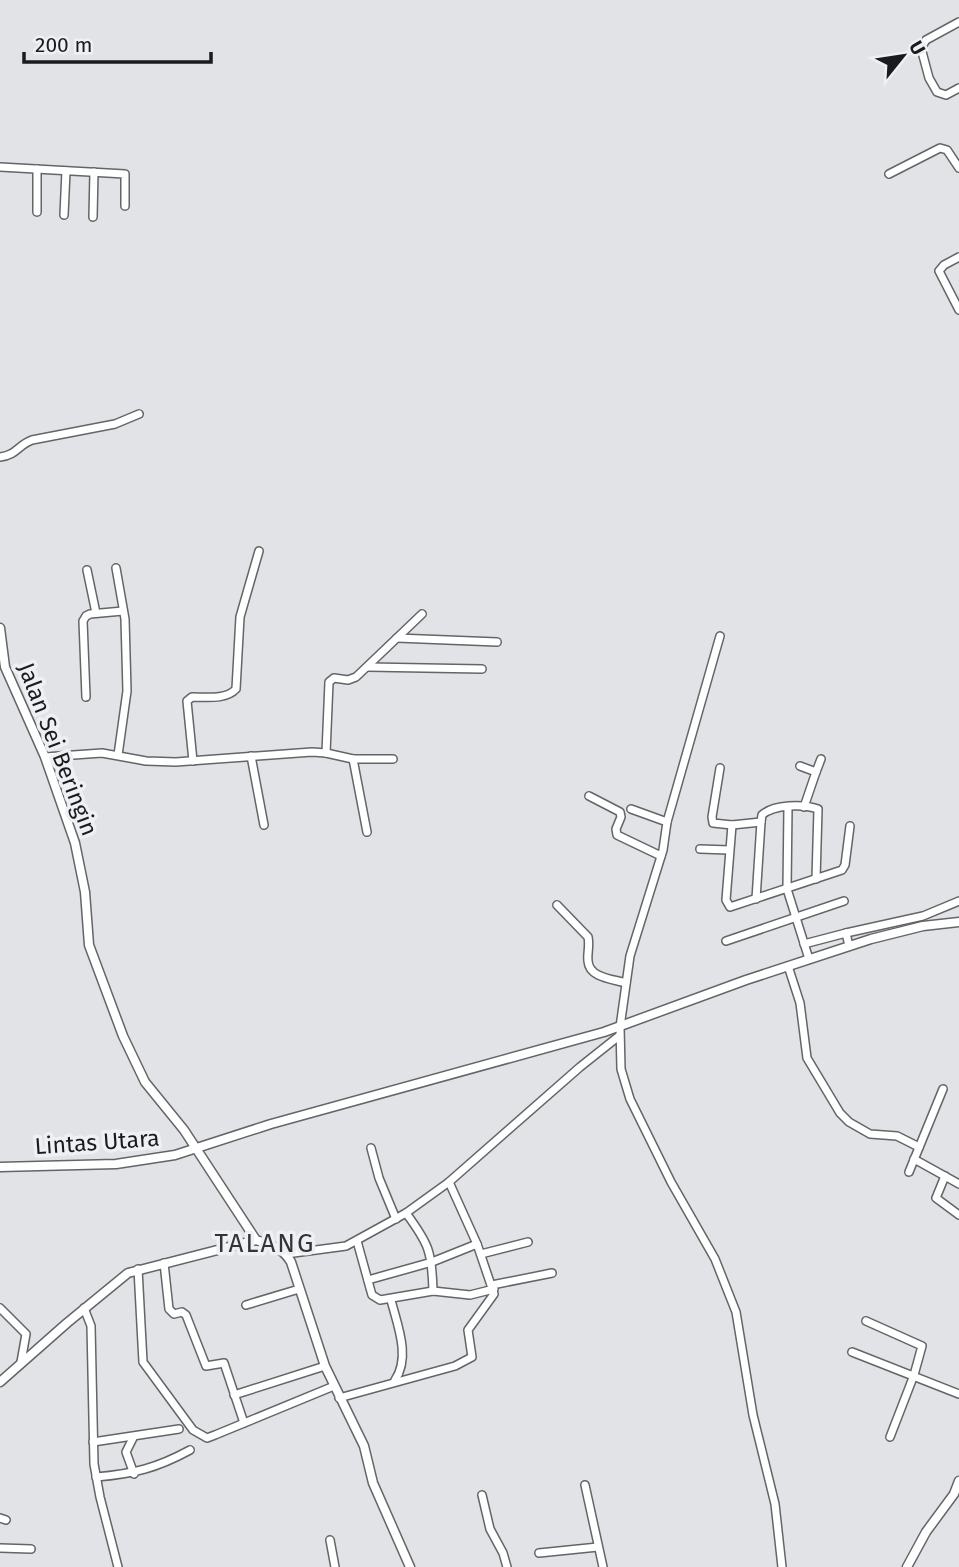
<svg xmlns="http://www.w3.org/2000/svg" width="959" height="1567" font-family="'Fira Sans',sans-serif">
	<rect width="100%" height="100%" fill="#e1e3e7"/>
	<g fill="none" stroke-linecap="round" stroke-linejoin="round">
		<g stroke="#636568" stroke-width="10">
			<g id="minor">
				<path d="M959,22L926,40L921,48L929,78L937,92L946,95L959,88"/>
				<path d="M0,167L125,174V206"/>
				<path d="M37,169V212"/>
				<path d="M889,174L940,148L947,150L959,168"/>
				<path d="M64,215L66,171"/>
				<path d="M93,217L94,172"/>
				<path d="M959,257L944,265L939,271L959,310"/>
				<path d="M0,457C17,455 18,445 32,440L115,424L139,414"/>
				<path d="M116,568L125,619L127,691L118,755"/>
				<path d="M87,570L96,613"/>
				<path d="M397,638L497,642"/>
				<path d="M368,667L482,669"/>
				<path d="M86,697L83,621L86,616L90,614L123,611"/>
				<path d="M326,753L353,759H393"/>
				<path d="M251,756L264,825"/>
				<path d="M45,757L102,753L146,761L176,762L312,752L326,753L329,682L334,678L348,680L356,677L422,614"/>
				<path d="M353,759L367,832"/>
				<path d="M193,761L187,701L192,697C206,697 226,700 236,689L240,617L259,551"/>
				<path d="M800,766L816,772L804,807"/>
				<path d="M720,768L712,817L713,823L732,825L761,822"/>
				<path d="M816,772L821,759"/>
				<path d="M589,796L620,812L621,817L616,829L617,835L661,856"/>
				<path d="M788,807L787,889L809,959"/>
				<path d="M631,809L667,822L663,850L630,956L620,1027L621,1069L630,1099L671,1182L715,1259L736,1312L753,1415L775,1504L782,1567"/>
				<path d="M667,822L720,636"/>
				<path d="M732,825L726,900L730,907L842,870L845,865L850,826"/>
				<path d="M700,849L729,850"/>
				<path d="M756,899L761,822L762,815C774,804 803,804 818,809L816,879"/>
				<path d="M557,905L588,937C590,946 587,953 588,961C589,978 613,979 626,983"/>
				<path d="M846,933L923,916L959,901"/>
				<path d="M726,941L844,901"/>
				<path d="M804,944L846,933L849,946"/>
				<path d="M788,966L800,1003L807,1058L840,1113L849,1122L870,1134L897,1136L919,1147"/>
				<path d="M371,1148L379,1178L396,1219"/>
				<path d="M914,1159L959,1184"/>
				<path d="M909,1172L943,1089"/>
				<path d="M945,1176L936,1198L959,1215"/>
				<path d="M406,1213C429,1244 432,1252 433,1291"/>
				<path d="M357,1241L370,1288L372,1295L380,1300L433,1291L470,1295L494,1289"/>
				<path d="M286,1254L346,1246L406,1213L449,1182L580,1067L619,1036"/>
				<path d="M481,1254L528,1242"/>
				<path d="M164,1263L169,1309L174,1314L182,1312L186,1315L206,1366L224,1363L244,1423"/>
				<path d="M138,1269L143,1362L193,1430L207,1438L215,1435L334,1386"/>
				<path d="M368,1280L432,1262L477,1244"/>
				<path d="M492,1285L552,1273"/>
				<path d="M391,1300C397,1324 411,1357 395,1380"/>
				<path d="M246,1305L299,1289"/>
				<path d="M0,1308L26,1334L21,1362"/>
				<path d="M84,1308L91,1326L94,1464L100,1497L118,1567"/>
				<path d="M866,1321L922,1346L914,1375L890,1437"/>
				<path d="M852,1352L959,1394"/>
				<path d="M234,1395L325,1366"/>
				<path d="M339,1398L455,1366L472,1357L468,1330L494,1294L477,1244L449,1182"/>
				<path d="M133,1438L126,1452L134,1474"/>
				<path d="M93,1442L179,1429"/>
				<path d="M96,1477C133,1474 157,1468 190,1450"/>
				<path d="M585,1485L603,1567"/>
				<path d="M482,1495L490,1529L503,1553L507,1567"/>
				<path d="M0,1518L6,1520"/>
				<path d="M330,1540L335,1567"/>
				<path d="M0,1548L31,1549"/>
				<path d="M539,1553L598,1547"/>
			</g>
		</g>
		<g stroke="#636568" stroke-width="11">
			<g id="tertiary">
				<path d="M0,628L5,667L45,757L75,843L85,892L89,945L123,1036L145,1082L184,1130L256,1240"/>
				<path d="M0,1167L116,1164L175,1155L271,1124L604,1032L746,980L871,939L923,926L959,922"/>
				<path d="M0,1382L67,1323L128,1273L256,1240C271,1245 283,1248 291,1262L325,1366L364,1446L373,1483L410,1567"/>
				<path d="M907,1567L926,1532L954,1494L959,1481"/>
			</g>
		</g>
		<use href="#minor" stroke="#fff" stroke-width="7"/>
		<use href="#tertiary" stroke="#fff" stroke-width="8"/>
	</g>
	<g text-anchor="middle" dominant-baseline="central" stroke-width="7" stroke-linejoin="round" paint-order="stroke">
		<g font-size="23" fill="#1b1b1d" stroke="#eef0f4">
			<text transform="translate(58 749) rotate(69)">Jalan Sei Beringin</text>
			<text transform="translate(97 1142) rotate(-4)">Lintas Utara</text>
		</g>
		<g font-size="26" letter-spacing="2" fill="#323437" stroke="#eef0f4">
			<text x="265" y="1243">TALANG</text>
		</g>
	</g>
	<g transform="translate(903 56) rotate(60)" stroke="#eef0f4" stroke-width="5" paint-order="stroke">
	<path d="M0-5L12 26L0 18L-12 26Z" fill="#1b1b1d"/>
	<text y="-10" font-size="19" font-weight="bold" text-anchor="middle" fill="#1b1b1d">U</text>
	</g>
	<path d="M24 52v10h187v-10" fill="none" stroke="#1b1b1d" stroke-width="3.5"/>
	<text x="35" y="52" font-size="21" fill="#1b1b1d" stroke="#eef0f4" stroke-width="5" paint-order="stroke">200 m</text>
</svg>
